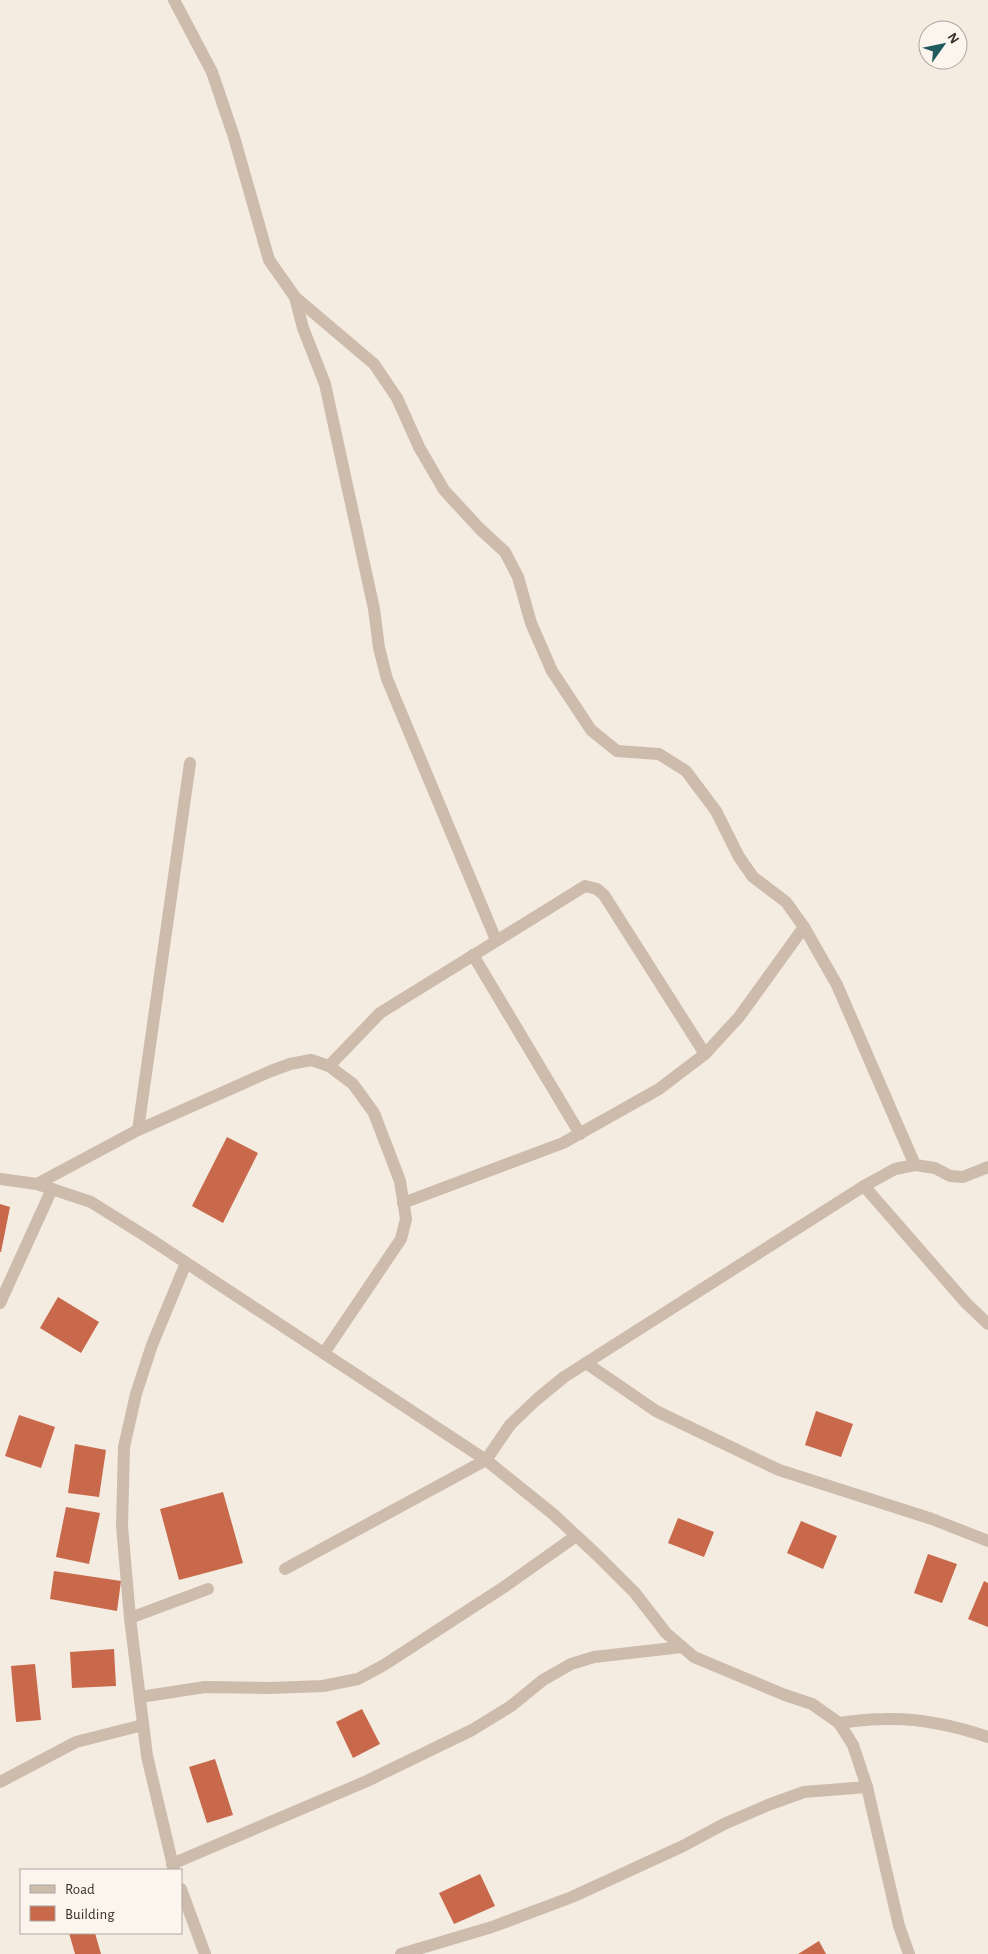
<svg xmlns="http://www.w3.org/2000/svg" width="988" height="1954" font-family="'Alegreya Sans',sans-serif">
	<rect width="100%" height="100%" fill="#f4ebe1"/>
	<g fill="#c8694b">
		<path d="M227,1137L258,1153L223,1223L192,1206Z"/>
		<path d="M0,1204L10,1207L1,1252H0Z"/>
		<path d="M58,1297L99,1322L81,1353L40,1328Z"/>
		<path d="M816,1411L853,1424L841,1457L805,1445Z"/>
		<path d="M19,1415L55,1427L41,1468L5,1456Z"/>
		<path d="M75,1444L106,1450L99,1497L68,1493Z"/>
		<path d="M223,1492L243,1563L179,1580L160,1509Z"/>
		<path d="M66,1507L100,1513L89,1564L56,1557Z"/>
		<path d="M678,1518L714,1532L704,1557L668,1543Z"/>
		<path d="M801,1521L837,1536L823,1569L787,1553Z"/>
		<path d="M928,1554L957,1564L942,1603L914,1593Z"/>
		<path d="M54,1571L121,1581L117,1611L50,1599Z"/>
		<path d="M984,1581L988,1583V1627L968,1619Z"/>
		<path d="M114,1649L116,1686L72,1688L70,1652Z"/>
		<path d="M35,1664L41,1720L16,1722L11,1666Z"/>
		<path d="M362,1709L380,1744L353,1758L336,1722Z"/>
		<path d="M215,1759L233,1815L207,1823L189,1767Z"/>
		<path d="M480,1874L495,1906L454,1924L439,1893Z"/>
		<path d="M69,1933H95L101,1954H75Z"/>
		<path d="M819,1941L826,1954H798Z"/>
	</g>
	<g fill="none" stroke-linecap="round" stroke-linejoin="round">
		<g stroke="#cdbbac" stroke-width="12">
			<path d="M174,0L212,72L234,137L269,260L295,297L374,364L397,398L419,447L444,490L480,529L505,552L518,577L531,623L552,671L591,730L617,751L659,754L686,771L716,811L739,857L753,877L786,902L804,927L837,985L915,1165"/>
			<path d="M295,297L303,328L325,384L374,609L379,648L387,679L496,940"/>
			<path d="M473,955L580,1134"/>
			<path d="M329,1066L380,1013L585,886L597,889L604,895L705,1054"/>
			<path d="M138,1130L190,763"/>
			<path d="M0,1179L37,1184L91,1202L147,1237L486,1460L553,1514L597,1555L635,1593L666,1633L694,1657L785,1695L812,1704L839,1723L853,1745L867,1787L899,1926L909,1954"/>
			<path d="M37,1184L138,1130L271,1071L290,1064L311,1060L329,1066L353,1084L374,1113L400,1181L406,1219L401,1239L324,1353"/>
			<path d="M864,1186L966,1303L988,1324"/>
			<path d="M403,1203L563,1143L659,1089L705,1054L739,1017L804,927"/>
			<path d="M0,1303L52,1189"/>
			<path d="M586,1363L656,1411L779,1470L932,1519L988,1541"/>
			<path d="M285,1569L486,1460L510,1425L536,1400L564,1377L864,1186L895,1169L915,1165L935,1168L950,1176L963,1177L988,1167"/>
			<path d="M130,1618L208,1589"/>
			<path d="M140,1697L205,1687L270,1688L323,1686L358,1679L384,1665L504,1587L576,1536"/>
			<path d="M839,1723C854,1721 869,1719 885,1719C919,1718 956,1726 988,1737"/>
			<path d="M0,1782L76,1742L143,1725"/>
			<path d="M172,1864L367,1781L472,1730L511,1706L543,1680L571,1664L594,1657L682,1647"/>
			<path d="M174,1870L147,1756L130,1618L122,1526L124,1447L136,1394L152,1345L186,1263"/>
			<path d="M181,1889L205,1954"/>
			<path d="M401,1954L492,1927L572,1897L683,1846L724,1824L768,1805L804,1792L867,1787"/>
		</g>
	</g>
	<rect x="20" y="1869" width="162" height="65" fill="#fbf5ee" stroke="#aea6a0"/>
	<rect x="30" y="1885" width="25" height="8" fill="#cdbbac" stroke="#aea6a0"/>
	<text x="65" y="1894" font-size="15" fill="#3b302b">Road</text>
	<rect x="30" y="1906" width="25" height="15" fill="#c8694b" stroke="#aea6a0"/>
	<text x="65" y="1919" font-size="15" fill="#3b302b">Building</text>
	<g transform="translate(943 45) rotate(57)"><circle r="24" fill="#fbf5ee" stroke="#aea6a0"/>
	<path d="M0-4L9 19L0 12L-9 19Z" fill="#1f5a5e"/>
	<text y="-8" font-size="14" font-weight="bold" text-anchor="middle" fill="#3b302b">N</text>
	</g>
</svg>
